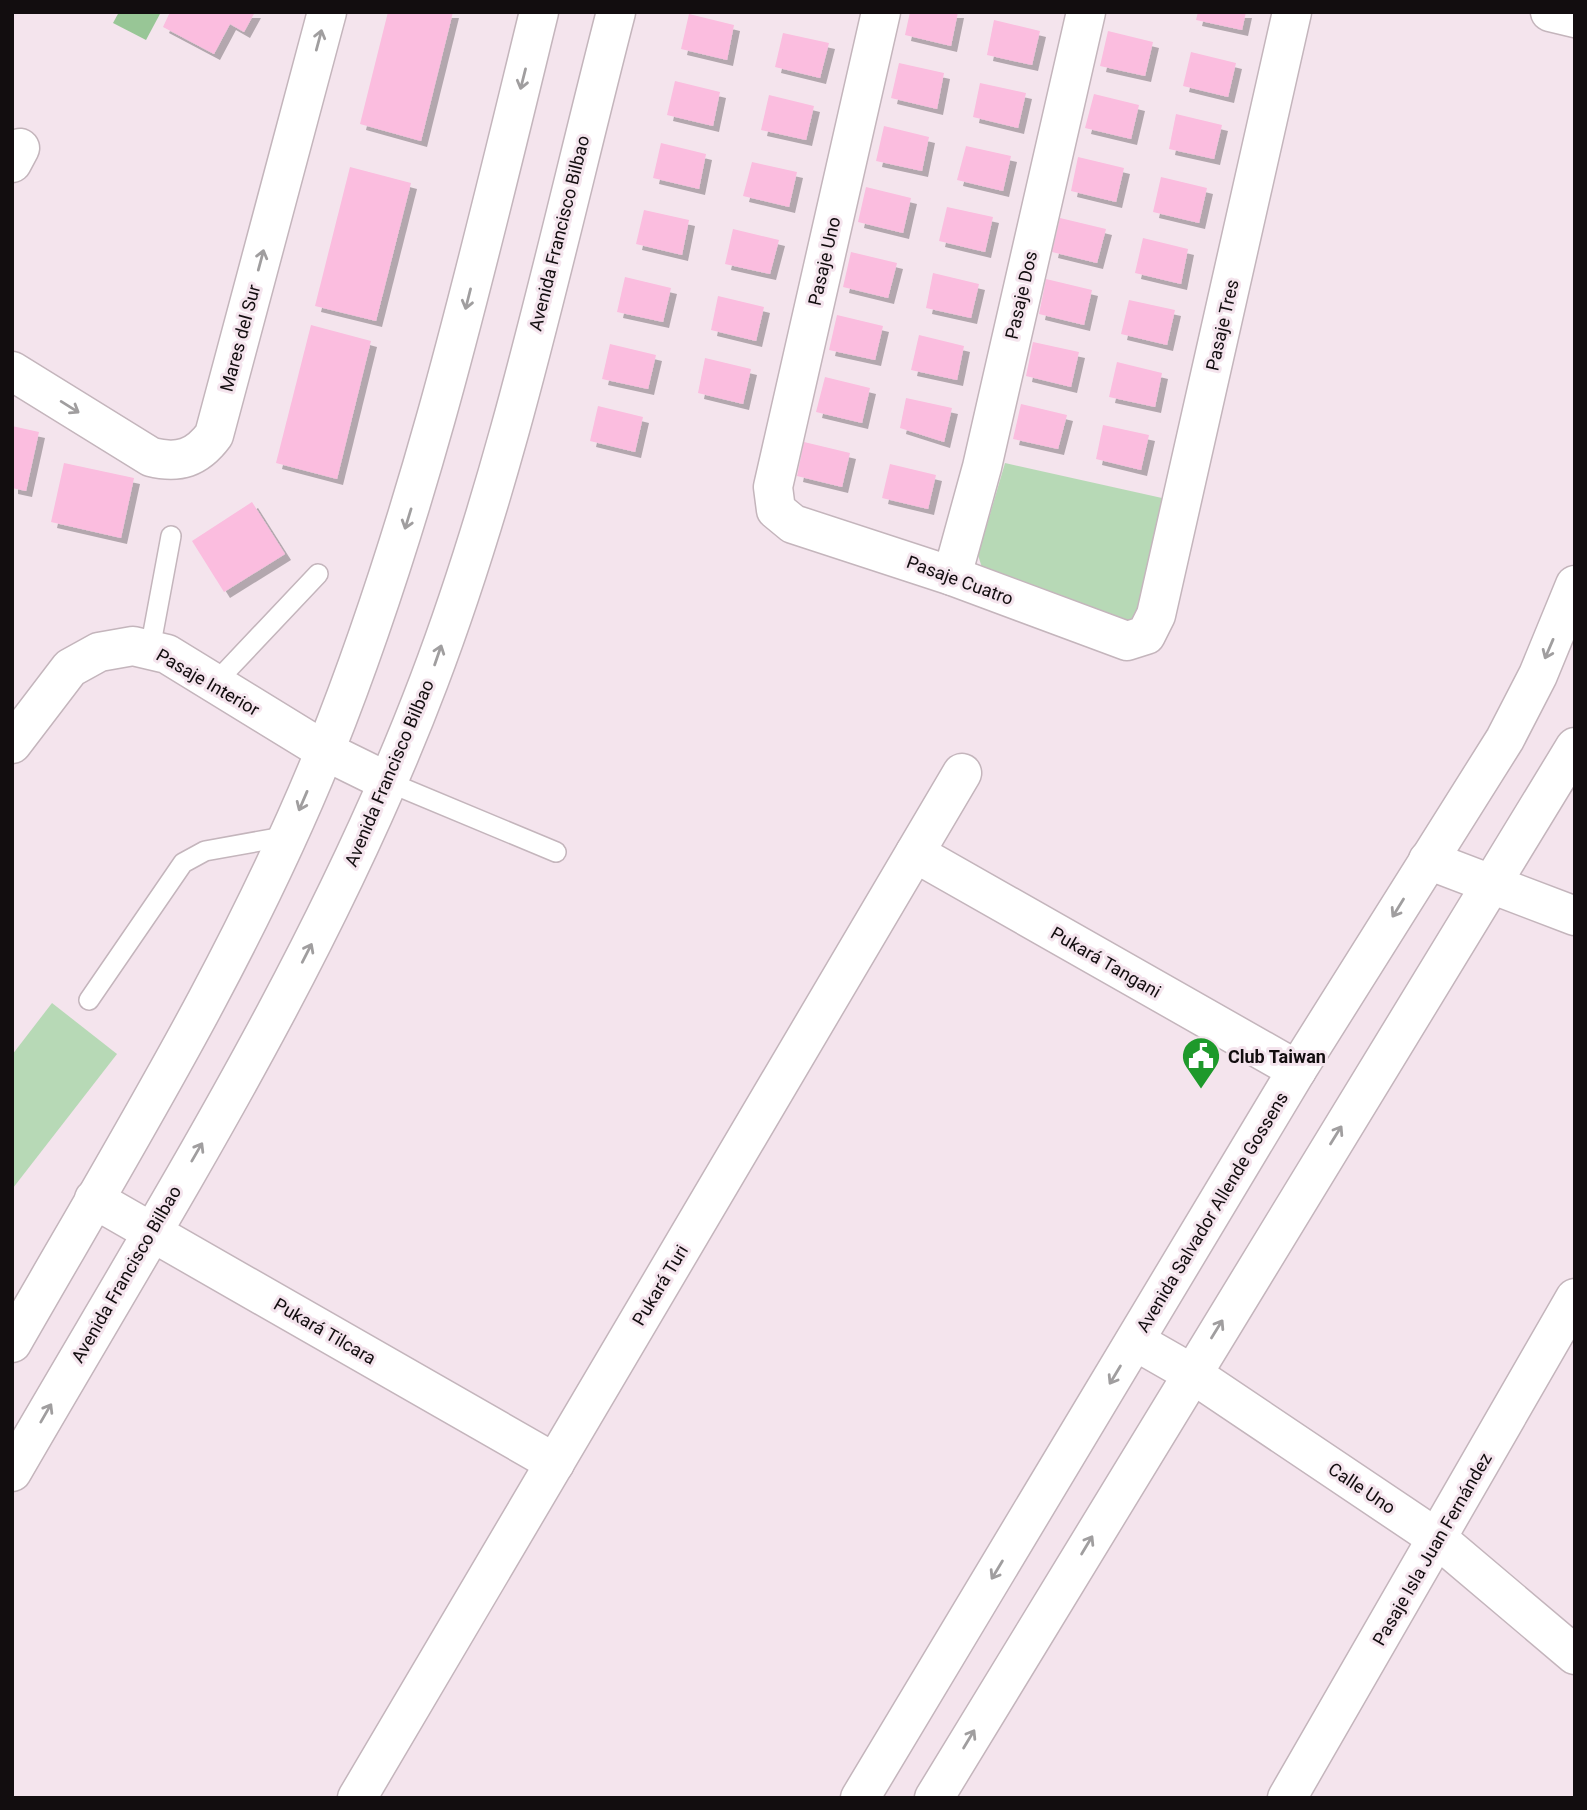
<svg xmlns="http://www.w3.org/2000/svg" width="1587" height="1810" font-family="Roboto,sans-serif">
	<defs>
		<filter id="shadow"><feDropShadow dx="6" dy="6" stdDeviation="0" flood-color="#0004"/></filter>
	</defs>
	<rect width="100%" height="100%" fill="#f4e4ed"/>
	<g fill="#b7d9b6">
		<path d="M1005,463L1162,498L1139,605C1136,616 1133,620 1122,622L984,574L978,555Z"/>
		<path d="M52,1003L117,1054L13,1188L12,1055Z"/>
	</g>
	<path fill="#98c696" d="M119,12H161L146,40L113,23Z"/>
	<g fill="#fbbddf" filter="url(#shadow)">
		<path d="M170,12H255L244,32L230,24L214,54L163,27Z"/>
		<path d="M388,12H453L421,141L360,124Z"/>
		<path d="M910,12H958L951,46L905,35Z"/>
		<path d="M1198,12H1246L1242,30L1196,20Z"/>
		<path d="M689,14L734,25L727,60L681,49Z"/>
		<path d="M994,20L1040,31L1032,65L987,55Z"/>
		<path d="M1108,31L1153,42L1145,76L1100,66Z"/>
		<path d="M783,33L829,43L820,78L775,67Z"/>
		<path d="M1191,52L1236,63L1228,97L1183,86Z"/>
		<path d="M899,63L944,73L937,109L891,98Z"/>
		<path d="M675,81L720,92L713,126L667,115Z"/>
		<path d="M980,83L1026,93L1018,128L973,117Z"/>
		<path d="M1094,94L1139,105L1131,139L1085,128Z"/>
		<path d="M769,95L814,106L806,140L761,130Z"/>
		<path d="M1176,114L1222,125L1214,159L1169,149Z"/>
		<path d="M884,126L929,137L922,171L876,161Z"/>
		<path d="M661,143L706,154L699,189L653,178Z"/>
		<path d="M966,146L1011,156L1003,191L957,180Z"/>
		<path d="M1078,157L1124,168L1116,202L1071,191Z"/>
		<path d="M752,162L797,172L789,207L743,196Z"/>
		<path d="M350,167L411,183L376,321L315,306Z"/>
		<path d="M1161,177L1207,188L1199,223L1153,212Z"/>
		<path d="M866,187L911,198L903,233L858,222Z"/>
		<path d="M947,207L993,217L985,252L939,241Z"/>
		<path d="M644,210L689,220L682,255L636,244Z"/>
		<path d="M1060,218L1106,229L1097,263L1052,252Z"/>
		<path d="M733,229L779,240L770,274L725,264Z"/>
		<path d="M1143,238L1188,249L1181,284L1135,273Z"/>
		<path d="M851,252L897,263L888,298L843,287Z"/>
		<path d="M933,273L979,284L971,318L926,308Z"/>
		<path d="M625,277L671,288L663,322L617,312Z"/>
		<path d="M1046,279L1092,290L1084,325L1039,314Z"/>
		<path d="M718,296L764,307L756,341L711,330Z"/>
		<path d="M1129,300L1175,310L1167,345L1121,334Z"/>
		<path d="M837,315L883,326L875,360L829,350Z"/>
		<path d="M311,325L371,341L337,479L276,463Z"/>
		<path d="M919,335L964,346L957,380L911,370Z"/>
		<path d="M1033,342L1079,352L1071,387L1026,376Z"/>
		<path d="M610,344L656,355L648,389L602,379Z"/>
		<path d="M705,358L751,369L743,404L698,393Z"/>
		<path d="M1117,362L1162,373L1155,407L1109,397Z"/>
		<path d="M825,377L870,388L862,423L816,412Z"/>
		<path d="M906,398L952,408L944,442L900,428Z"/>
		<path d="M1021,404L1067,415L1058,449L1013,439Z"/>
		<path d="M598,406L643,417L635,452L590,441Z"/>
		<path d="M1103,425L1149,435L1141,470L1096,459Z"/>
		<path d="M12,426L39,432L26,491L12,488Z"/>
		<path d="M804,442L850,453L842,487L797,476Z"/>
		<path d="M64,463L134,478L121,538L51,522Z"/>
		<path d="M890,464L936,475L928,509L882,498Z"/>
		<path d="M252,502L285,554L224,592L192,541Z"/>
	</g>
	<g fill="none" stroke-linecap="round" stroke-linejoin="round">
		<g stroke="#c4b5bc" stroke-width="22">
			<g id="service">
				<path d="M150,649L171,536"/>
				<path d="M215,683L318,574"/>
				<path d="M388,782L556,852"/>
				<path d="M89,1000L183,863L205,851L288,836"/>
			</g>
		</g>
		<g stroke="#c4b5bc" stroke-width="41">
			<g id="minor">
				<path d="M881,12L773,487L776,510L793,524L952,576L1127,641L1146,635L1156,615L1292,12"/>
				<path d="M1550,12L1575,18"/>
				<path d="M12,163L20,148"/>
				<path d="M12,371L151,457C179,464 197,458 214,435L327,12"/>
				<path d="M952,576L982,467L1086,12"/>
				<path d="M12,744L70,668L99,652L133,646L167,654L325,751L388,782"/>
				<path d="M915,853L1297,1070"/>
				<path d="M1428,860L1575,916"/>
				<path d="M94,1199L555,1463"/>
				<path d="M1135,1341L1191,1373L1438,1539L1575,1655"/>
				<path d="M357,1798L962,773"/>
				<path d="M1287,1798L1575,1298"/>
			</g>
		</g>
		<g stroke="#c4b5bc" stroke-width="41">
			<g id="tertiary">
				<path d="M860,1798L1297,1070L1505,739L1538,675L1575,585"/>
				<path d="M934,1798L1575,747"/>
			</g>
		</g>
		<g stroke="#c4b5bc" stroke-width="41">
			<g id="secondary">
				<path d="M12,1343C123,1149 242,957 326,748C421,510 478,261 539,12"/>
				<path d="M12,1472C161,1214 323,961 429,681C511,465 558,236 616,12"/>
			</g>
		</g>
		<use href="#service" stroke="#fff" stroke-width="19"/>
		<use href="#minor" stroke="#fff" stroke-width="38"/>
		<use href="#tertiary" stroke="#fff" stroke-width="38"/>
		<use href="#secondary" stroke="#fff" stroke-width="38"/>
	</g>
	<defs><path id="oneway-shaft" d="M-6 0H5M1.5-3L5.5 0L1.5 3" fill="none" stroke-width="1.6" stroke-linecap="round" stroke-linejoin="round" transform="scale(1.75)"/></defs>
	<g stroke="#a09e9f">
		<use href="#oneway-shaft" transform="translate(319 40) rotate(-75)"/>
		<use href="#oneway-shaft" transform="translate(523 79) rotate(104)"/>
		<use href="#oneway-shaft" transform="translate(261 260) rotate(-75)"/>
		<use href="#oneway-shaft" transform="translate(468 299) rotate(104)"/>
		<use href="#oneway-shaft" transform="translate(70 407) rotate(32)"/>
		<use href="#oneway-shaft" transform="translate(408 519) rotate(107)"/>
		<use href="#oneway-shaft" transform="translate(1549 649) rotate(113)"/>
		<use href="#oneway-shaft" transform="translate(438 655) rotate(-71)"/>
		<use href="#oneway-shaft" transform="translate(303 801) rotate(113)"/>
		<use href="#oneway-shaft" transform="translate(1398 908) rotate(122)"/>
		<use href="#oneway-shaft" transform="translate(307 953) rotate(-63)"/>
		<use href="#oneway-shaft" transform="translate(1336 1135) rotate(-58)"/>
		<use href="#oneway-shaft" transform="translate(197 1152) rotate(-60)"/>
		<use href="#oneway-shaft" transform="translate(1217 1329) rotate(-58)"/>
		<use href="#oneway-shaft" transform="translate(1115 1375) rotate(121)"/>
		<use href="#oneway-shaft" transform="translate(46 1413) rotate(-60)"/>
		<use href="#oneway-shaft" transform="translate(1087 1545) rotate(-59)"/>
		<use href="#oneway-shaft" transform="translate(997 1570) rotate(121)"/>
		<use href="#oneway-shaft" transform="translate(969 1739) rotate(-59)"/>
	</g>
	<defs>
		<g id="civic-pin" transform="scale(2.0125)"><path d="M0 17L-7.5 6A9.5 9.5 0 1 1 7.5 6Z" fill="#1e992b" stroke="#f4e4ed"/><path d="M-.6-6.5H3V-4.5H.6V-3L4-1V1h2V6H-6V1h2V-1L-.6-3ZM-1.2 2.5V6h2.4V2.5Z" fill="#fff"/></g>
	</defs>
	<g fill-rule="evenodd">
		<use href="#civic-pin" x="1201" y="1056"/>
	</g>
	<g text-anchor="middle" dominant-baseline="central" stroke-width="6" stroke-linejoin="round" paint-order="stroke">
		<g font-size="18" fill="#120d0f" stroke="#f4e4ed">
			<text transform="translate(559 233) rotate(-76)">Avenida Francisco Bilbao</text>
			<text transform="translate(824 261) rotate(-77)">Pasaje Uno</text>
			<text transform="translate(1021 295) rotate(-77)">Pasaje Dos</text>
			<text transform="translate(1222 325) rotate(-77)">Pasaje Tres</text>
			<text transform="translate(240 338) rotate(-75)">Mares del Sur</text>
			<text transform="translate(960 580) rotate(20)">Pasaje Cuatro</text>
			<text transform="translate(208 682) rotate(30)">Pasaje Interior</text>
			<text transform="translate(389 773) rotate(-67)">Avenida Francisco Bilbao</text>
			<text transform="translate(1106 962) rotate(30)">Pukará Tangani</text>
			<text transform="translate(1212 1212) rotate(-59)">Avenida Salvador Allende Gossens</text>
			<text transform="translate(126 1274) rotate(-60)">Avenida Francisco Bilbao</text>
			<text transform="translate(660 1285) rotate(-59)">Pukará Turi</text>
			<text transform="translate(325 1331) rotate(30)">Pukará Tilcara</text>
			<text transform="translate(1362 1488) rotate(34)">Calle Uno</text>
			<text transform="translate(1432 1549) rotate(-60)">Pasaje Isla Juan Fernández</text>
		</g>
		<g font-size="18" font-weight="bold" fill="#120d0f" stroke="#f4e4ed" text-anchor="start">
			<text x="1228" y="1056">Club Taiwan</text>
		</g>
	</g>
	<rect width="1587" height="1810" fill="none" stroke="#120d0f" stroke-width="28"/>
</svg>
